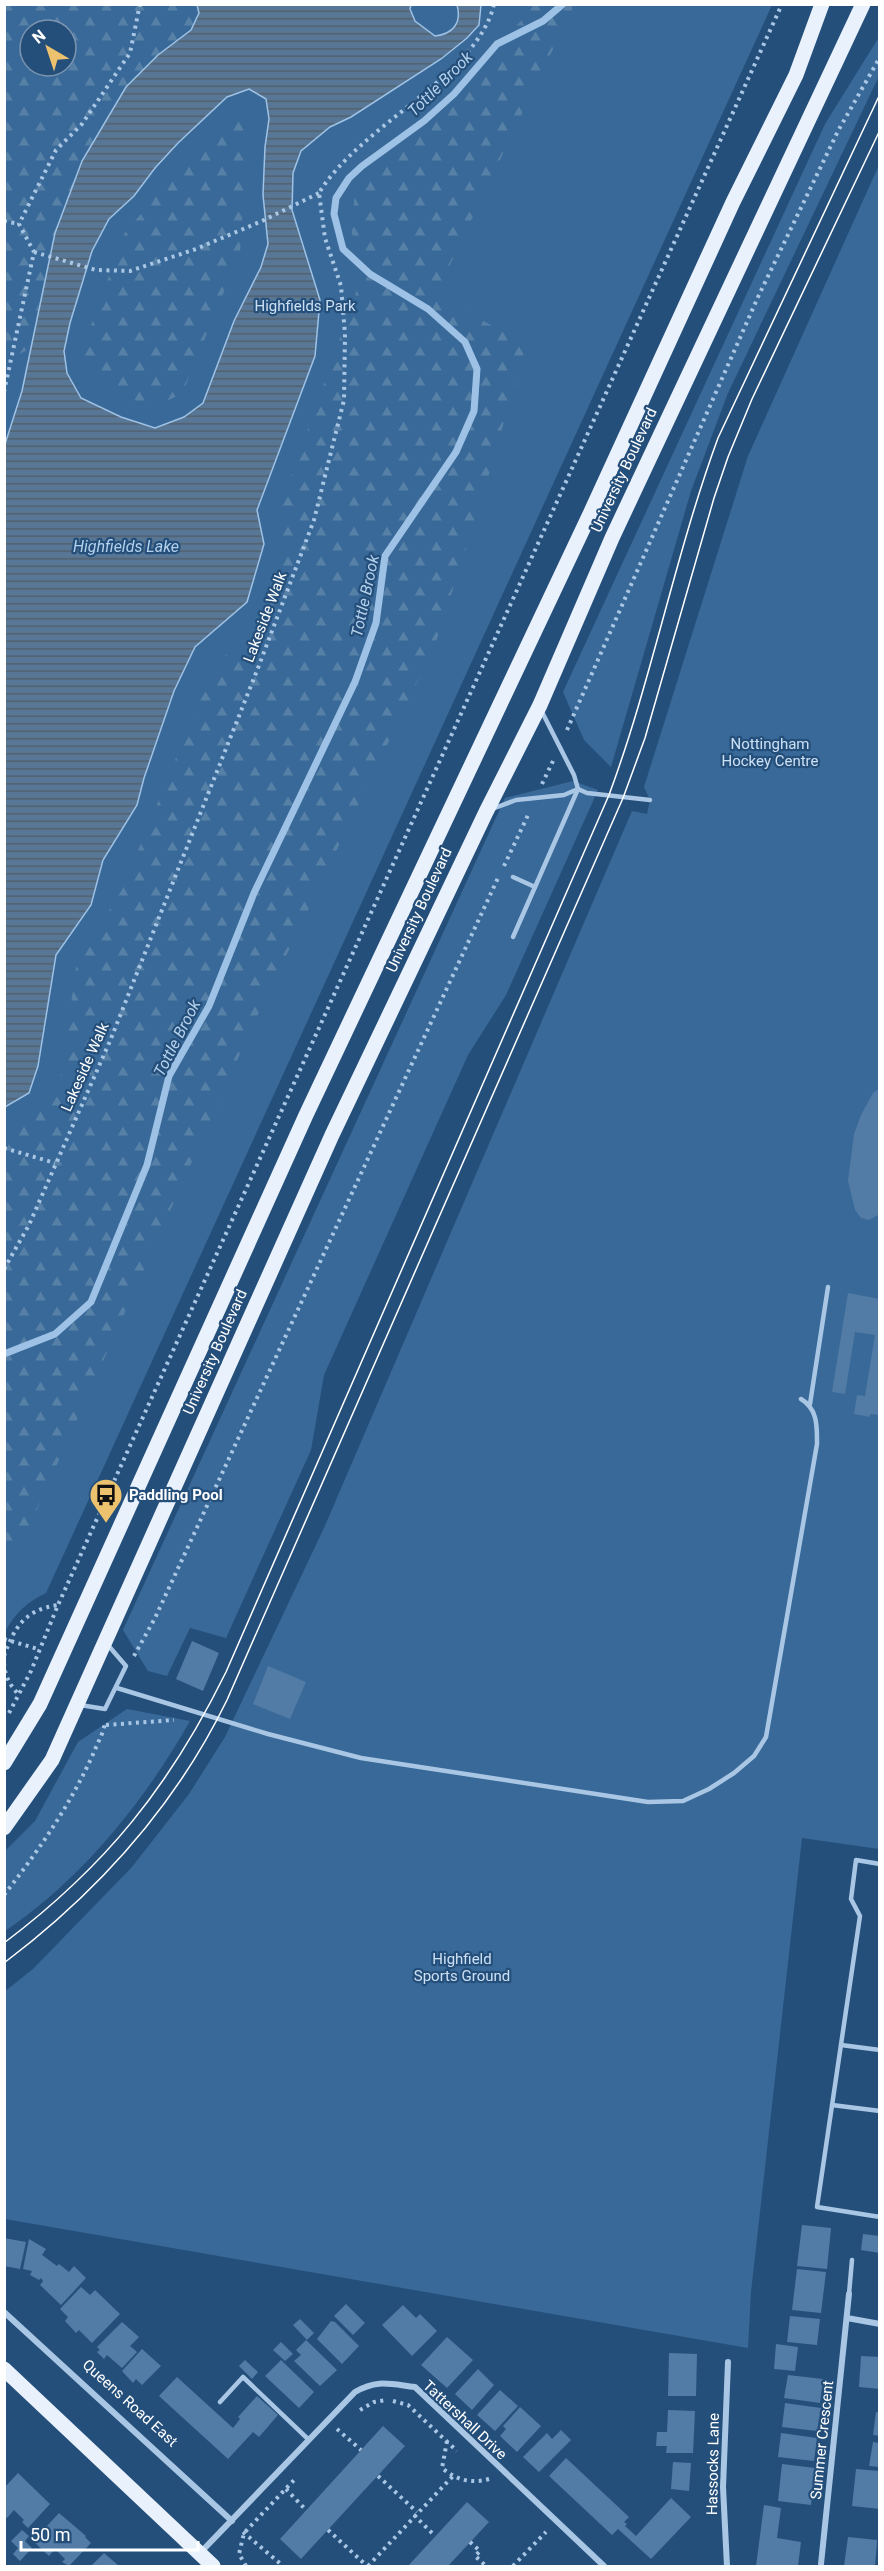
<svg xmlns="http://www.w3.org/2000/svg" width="884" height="2571" font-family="Roboto,sans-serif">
	<defs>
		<pattern id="forest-firs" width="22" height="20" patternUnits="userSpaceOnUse" patternTransform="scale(1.5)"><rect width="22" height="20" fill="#396998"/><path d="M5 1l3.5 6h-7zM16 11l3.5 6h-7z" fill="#5780a7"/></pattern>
		<pattern id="water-rules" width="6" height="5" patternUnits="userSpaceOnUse" patternTransform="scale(1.5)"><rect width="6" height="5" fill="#587796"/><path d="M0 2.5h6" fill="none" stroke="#515f6d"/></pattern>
	</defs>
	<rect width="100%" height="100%" fill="#254f7b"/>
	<g fill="#396998" fill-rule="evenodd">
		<path d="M4,5H772L46,1593C27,1602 15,1613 5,1632ZM30,30H66V66H30Z"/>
		<path d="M879,37V76L728,393L691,491L611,767L584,740L563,692L825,124Z"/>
		<path d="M879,165V1849L802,1838L751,2292L748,2348L5,2219L4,1992L33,1969L132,1867L189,1794L225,1737L324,1528L632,811L647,814L650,800L644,787L748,456Z"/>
		<path d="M573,781L598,790L506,995L468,1055L324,1375L311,1450L226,1638L190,1628L167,1676L148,1671L123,1630L505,798Z"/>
		<path d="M127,1709L190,1721C144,1802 82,1879 5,1931V1851L35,1821L78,1742Z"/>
	</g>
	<g fill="url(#forest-firs)" fill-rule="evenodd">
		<path d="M5,5H197L199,13L191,30L158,55L126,87L82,161L55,233L29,349L5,362ZM30,30H66V66H30Z"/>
		<path d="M530,5H574L436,294L526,345L484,492L435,645L252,1027L18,1552L5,1563V1153L17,1126L59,1089L77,961L122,890L214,665L259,627L282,566L281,506L360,281L351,227L356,186L526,16Z"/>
		<path d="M236,114L249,120L240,253L182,394L153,407L97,386L81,353L124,234L188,158Z"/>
	</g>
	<path fill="url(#water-rules)" stroke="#9ec2e5" stroke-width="1.5" fill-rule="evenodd" d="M197,5H411L410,9L415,21L435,36C453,34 462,23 457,5H481L479,25L467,38L441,59L351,117L330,127L301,151L293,173L292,210L320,300L315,356L257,510L264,544L247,602L195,647L174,691L144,778L137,805L103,860L91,905L56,955L38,1066L29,1093L5,1107V444L22,391L55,233L82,161L126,87L158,55L191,30L199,13ZM249,89L266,99L269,119L265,147L263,195L268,244L261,267L234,321L203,403L184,417L155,428L121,417L81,398L67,373L64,351L70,323L92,251L109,219L134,196L155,168L178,143L227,97Z"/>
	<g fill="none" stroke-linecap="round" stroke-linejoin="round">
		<path stroke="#9ec2e5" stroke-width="7" d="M4,1354L55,1334L91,1302L147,1165L169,1076L209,1006L254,893L355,682L376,623L385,556L456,452L474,411L477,369L465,342L428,309L370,274L343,249L334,214L336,198L349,178L362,166L424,121L454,94L497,44L543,21L563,4"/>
	</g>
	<g fill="#527ba6">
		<path d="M880,1088V1214L869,1220L861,1218L855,1210L848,1181L854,1134L861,1115L873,1093Z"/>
		<path d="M848,1293L880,1299V1415L870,1414V1417L854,1414L857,1395L865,1396L875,1335L855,1332L845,1394L832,1392Z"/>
		<path d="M192,1641L219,1653L203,1691L176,1679Z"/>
		<path d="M268,1666L306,1682L290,1719L253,1704Z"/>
		<path d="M802,2225L831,2228L827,2269L797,2266Z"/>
		<path d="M863,2234L880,2236V2253L861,2250Z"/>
		<path d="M4,2238L26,2242L20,2269L4,2266Z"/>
		<path d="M29,2239L46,2249L42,2255L57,2266L59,2264L69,2272L74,2266L86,2278L61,2305L40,2285L43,2281L41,2278L39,2280L30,2275L32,2271L23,2269Z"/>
		<path d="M797,2269L826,2272L821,2313L792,2310Z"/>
		<path d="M81,2287L90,2295L95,2290L120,2314L92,2343L79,2330L76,2333L65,2321L68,2317L60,2309Z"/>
		<path d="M346,2304L365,2323L353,2335L334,2316Z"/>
		<path d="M403,2305L416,2318L420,2314L437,2331L412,2356L382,2325Z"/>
		<path d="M790,2316L820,2319L817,2345L787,2342Z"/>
		<path d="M300,2319L314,2333L307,2340L293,2325Z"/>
		<path d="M331,2321L335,2322L359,2346L342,2364L317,2339Z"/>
		<path d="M122,2322L139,2337L130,2346L137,2352L122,2368L107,2355L104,2359L97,2352L100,2350L97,2347Z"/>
		<path d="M447,2337L473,2360L447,2388L421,2365Z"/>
		<path d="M306,2340L337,2370L320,2386L294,2361L301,2355L296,2350Z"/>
		<path d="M281,2342L293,2354L285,2361L273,2350Z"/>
		<path d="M776,2344L798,2347L795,2371L774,2369Z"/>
		<path d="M142,2349L161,2366L142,2385L136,2379L133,2383L122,2371Z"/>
		<path d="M669,2353L697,2354L696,2396H668Z"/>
		<path d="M861,2356L880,2357V2389L859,2387Z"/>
		<path d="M245,2360L258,2372L252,2379L239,2366Z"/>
		<path d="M281,2360L314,2392L299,2408L265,2376Z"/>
		<path d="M478,2369L494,2385L472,2410L455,2394Z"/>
		<path d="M788,2375L823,2379L820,2403L784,2398Z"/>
		<path d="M177,2377L233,2428L240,2419L238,2417L257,2396L278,2415L259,2437L253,2432L228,2459L159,2396Z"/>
		<path d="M500,2390L518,2406L495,2431L477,2415Z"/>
		<path d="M785,2403L821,2408L817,2431L782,2427Z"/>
		<path d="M520,2407L541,2426L517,2452L500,2436L506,2429L503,2426Z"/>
		<path d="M668,2410L695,2411L693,2453H666L667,2446H656L657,2432H667Z"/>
		<path d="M876,2412H880V2436L873,2435Z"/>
		<path d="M383,2426L405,2446L301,2559L280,2539Z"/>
		<path d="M561,2430L571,2440L539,2472L523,2457L547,2433L552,2439Z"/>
		<path d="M781,2433L817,2438L814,2461L778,2457Z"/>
		<path d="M873,2442L880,2443V2467L869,2466Z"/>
		<path d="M566,2458L629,2517L624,2522L627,2524L625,2526L636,2536L671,2498L691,2517L651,2559L618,2529L612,2535L549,2476Z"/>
		<path d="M673,2462L691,2463L689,2491L671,2489Z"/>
		<path d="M782,2464L815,2468L811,2505L778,2501Z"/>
		<path d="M856,2469L880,2471V2509L852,2506Z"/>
		<path d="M18,2473L50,2504L28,2528L22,2522L24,2520L14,2510L7,2518L4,2516V2488Z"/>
		<path d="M467,2502L489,2522L448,2566H408Z"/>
		<path d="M764,2505L781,2508L777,2538L801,2542L798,2566H756Z"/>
		<path d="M59,2513L86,2536L85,2537L91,2543L69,2566L62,2562L65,2559L55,2549L49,2556L33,2541Z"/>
		<path d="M22,2530L29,2536L25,2541L32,2548L20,2561L13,2554L18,2548L11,2541Z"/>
		<path d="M848,2537L877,2540L875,2566H844Z"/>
		<path d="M104,2553L119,2566H91Z"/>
	</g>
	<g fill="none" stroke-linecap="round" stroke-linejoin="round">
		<g stroke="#a9c7e4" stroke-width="4" stroke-dasharray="3 4.5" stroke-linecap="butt">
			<path d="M4,221L19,224"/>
			<path d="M34,252L96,270L130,271L196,249L262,221L319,193"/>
			<path d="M4,392L34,252L19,224L56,150L82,124L130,53L140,4"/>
			<path d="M567,730L758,297L838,131L880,57"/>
			<path d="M542,784L553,761"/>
			<path d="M504,866L529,813"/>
			<path d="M4,1148L55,1163"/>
			<path d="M4,1269L29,1225L110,1041L258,668L314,520L344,400L345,334L341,286L325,238L319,193C359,126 478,76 494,4"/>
			<path d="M4,1639L38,1649"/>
			<path d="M4,1656C15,1626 25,1610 58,1605"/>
			<path d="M134,1656L155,1618L498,878"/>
			<path d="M4,1663C5,1677 10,1685 19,1695"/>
			<path d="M9,1713L31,1671L58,1605L782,4"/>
			<path d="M106,1725L174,1720"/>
			<path d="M4,1895C39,1850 71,1804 94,1752C98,1742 104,1732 105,1722"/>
			<path d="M393,2401L408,2405L457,2451"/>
			<path d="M360,2410L374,2402L386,2400"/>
			<path d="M337,2429L361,2450"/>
			<path d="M447,2441L442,2468C457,2480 470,2484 489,2479"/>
			<path d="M378,2476L417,2512"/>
			<path d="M286,2489L306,2510"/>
			<path d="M414,2515L435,2536"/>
			<path d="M328,2530L367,2566"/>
			<path d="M243,2532L283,2566"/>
			<path d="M470,2542L480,2551L475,2556L486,2566"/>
			<path d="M246,2566L239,2554L244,2533L295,2479"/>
			<path d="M368,2566L453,2476"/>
			<path d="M513,2566L546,2532"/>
		</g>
		<g stroke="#a9c7e4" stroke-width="4.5">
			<path d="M492,809L516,800L564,795L578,789L587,793L650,800"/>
			<path d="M513,877L535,887L578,789L574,775L541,710"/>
			<path d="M513,937L535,887"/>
			<path d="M810,1404L828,1287"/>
			<path d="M117,1688L268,1734L361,1758L648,1802L683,1801L709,1789L734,1773L754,1756L766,1737L817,1444C817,1427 818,1409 801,1399"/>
			<path d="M80,1705L105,1709L126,1666L107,1644"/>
			<path d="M880,1864L856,1860L851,1899L860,1916L817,2207L880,2217"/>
			<path d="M841,2045L880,2050"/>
			<path d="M832,2105L880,2111"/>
			<path d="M849,2294L852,2260"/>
			<path d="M220,2402L243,2377L309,2440"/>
		</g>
		<g stroke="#a9c7e4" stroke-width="6">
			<path d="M4,2312L232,2521"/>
			<path d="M847,2318L880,2324"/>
			<path d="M201,2552L355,2392C377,2379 390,2384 415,2387L604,2566"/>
			<path d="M821,2564L849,2294"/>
			<path d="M727,2566L723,2487L728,2362"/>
		</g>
		<g stroke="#e9f2fc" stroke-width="15">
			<path d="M4,1763L40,1704L306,1115L590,514L733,202L796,75L822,4"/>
			<path d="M4,1828L52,1760L332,1135L486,812L540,705L612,538L863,4"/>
			<path d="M4,2369L213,2566"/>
		</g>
		<g stroke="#fff" stroke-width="1.5">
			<path d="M4,1943C106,1866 170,1786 226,1672L609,795C652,679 675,555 718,438L880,94"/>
			<path d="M4,1963C98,1892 175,1807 227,1700L623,798L645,738L714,498L728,457L752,399L880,130"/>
		</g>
	</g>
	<defs>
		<g id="bus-pin" transform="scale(1.725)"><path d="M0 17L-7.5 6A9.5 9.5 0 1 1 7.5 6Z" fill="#edc26e" stroke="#254f7b"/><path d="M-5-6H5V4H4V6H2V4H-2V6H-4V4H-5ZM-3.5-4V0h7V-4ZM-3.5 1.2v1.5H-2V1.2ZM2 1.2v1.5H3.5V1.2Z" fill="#111"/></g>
	</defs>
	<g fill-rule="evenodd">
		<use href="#bus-pin" x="106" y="1495"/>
	</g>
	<g text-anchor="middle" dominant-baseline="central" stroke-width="4.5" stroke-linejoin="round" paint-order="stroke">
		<g font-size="15" fill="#cce0f4" stroke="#254f7b">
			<text x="305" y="306">Highfields Park</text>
			<text x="770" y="744">Nottingham<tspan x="770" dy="17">Hockey Centre</tspan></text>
			<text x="462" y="1959">Highfield<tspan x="462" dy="17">Sports Ground</tspan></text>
		</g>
		<g font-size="15" fill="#fff" stroke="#254f7b">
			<text transform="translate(624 470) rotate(-65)">University Boulevard</text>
			<text transform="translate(265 617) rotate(-69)">Lakeside Walk</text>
			<text transform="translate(419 910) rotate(-65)">University Boulevard</text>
			<text transform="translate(85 1067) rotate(-66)">Lakeside Walk</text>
			<text transform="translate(215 1352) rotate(-66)">University Boulevard</text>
			<text transform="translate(130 2403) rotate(42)">Queens Road East</text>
			<text transform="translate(465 2420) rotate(43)">Tattershall Drive</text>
			<text transform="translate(822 2440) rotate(-84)">Summer Crescent</text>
			<text transform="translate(713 2464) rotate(-89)">Hassocks Lane</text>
		</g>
		<g font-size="15" font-weight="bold" fill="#fff" stroke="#254f7b" text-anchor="start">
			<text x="129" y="1495">Paddling Pool</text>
		</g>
		<g font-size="16" font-style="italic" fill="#b4d1ec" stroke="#254f7b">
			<text transform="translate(440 84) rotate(-45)">Tottle Brook</text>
			<text x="126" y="546">Highfields Lake</text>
			<text transform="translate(365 596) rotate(-78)">Tottle Brook</text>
			<text transform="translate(177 1038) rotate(-63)">Tottle Brook</text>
		</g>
	</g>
	<rect width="884" height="2571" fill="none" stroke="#ffffff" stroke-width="12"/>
	<g transform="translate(48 48) rotate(321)"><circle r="28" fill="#254f7b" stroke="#7c95b0" stroke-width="1.5"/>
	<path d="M0-4.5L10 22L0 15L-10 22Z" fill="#edc26e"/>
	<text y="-9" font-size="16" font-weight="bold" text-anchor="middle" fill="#ffffff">N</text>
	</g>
	<path d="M21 2541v9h177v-9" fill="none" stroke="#ffffff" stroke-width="3"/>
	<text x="30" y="2541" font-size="18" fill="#ffffff" stroke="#254f7b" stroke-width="4.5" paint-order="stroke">50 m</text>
</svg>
